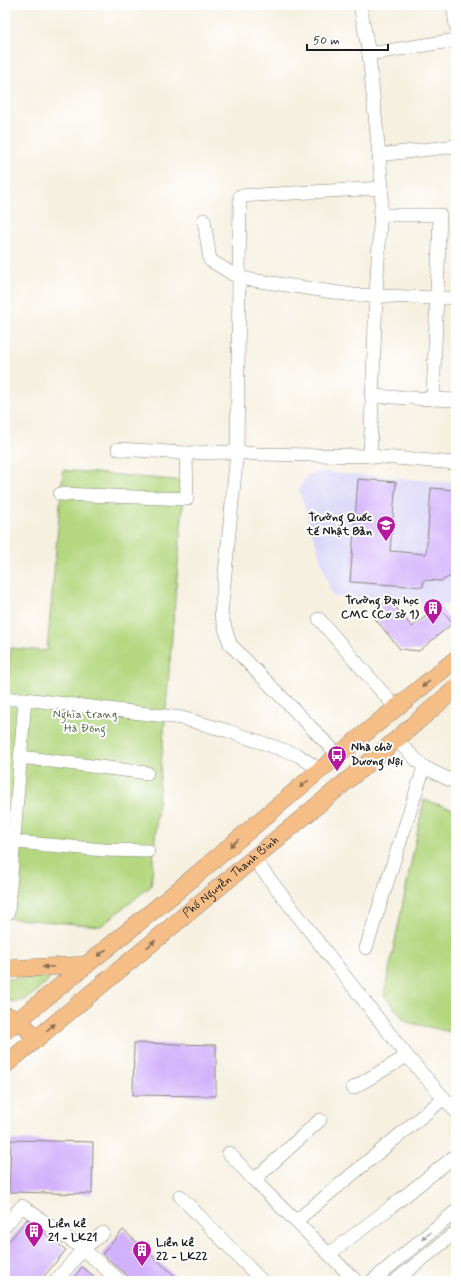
<svg xmlns="http://www.w3.org/2000/svg" width="461" height="1286" font-family="Mynerve,sans-serif">
	<rect width="100%" height="100%" fill="#fff"/>
	<filter id="ink" filterUnits="userSpaceOnUse"><feTurbulence type="fractalNoise" baseFrequency=".025" numOctaves="2"/><feDisplacementMap in="SourceGraphic" scale="8" xChannelSelector="R" yChannelSelector="G"/><feConvolveMatrix kernelMatrix="1 2 1 2 8 2 1 2 1" color-interpolation-filters="sRGB"/></filter>
	<filter id="wash" filterUnits="userSpaceOnUse"><feTurbulence type="fractalNoise" baseFrequency=".012" numOctaves="4" result="noise"/><feDisplacementMap in="SourceGraphic" scale="16" xChannelSelector="R" yChannelSelector="G"/><feGaussianBlur stdDeviation="0.9" result="paint"/><feColorMatrix in="noise" values="0 0 0 0 0 0 0 0 0 0 0 0 0 0 0 0 0 1.4 0 .05"/><feComposite in="paint" operator="in"/></filter>
	<g filter="url(#wash)">
		<rect width="100%" height="100%" fill="#f6f0e0"/>
		<path fill="#dad6f7" d="M320,472L456,483V606L332,596L299,489L307,475Z"/>
		<g fill="#b4d77f" stroke="#687a4e">
			<path d="M63,470L185,481L151,886L101,926L5,918V676H8L11,648L47,651Z"/>
			<path d="M424,800L456,810V1033L406,1022L384,995Z"/>
			<path d="M45,977L49,979L48,981C36,991 21,1010 5,998V979Z"/>
		</g>
		<g id="blocks">
			<g fill="#d2b1fb">
				<path d="M358,479L396,482L390,551L426,554L431,488L456,490V571L455,574L441,581L424,580L423,587L350,582Z"/>
				<path d="M389,599L412,627L439,606L453,623L419,651L400,649L371,614Z"/>
				<path d="M134,1043L216,1045V1096L133,1095Z"/>
				<path d="M11,1140L93,1142L92,1194L9,1192Z"/>
				<path d="M27,1219L66,1250L40,1281H5V1246Z"/>
				<path d="M123,1230L181,1281H134L102,1254Z"/>
				<path d="M82,1267L100,1281H71Z"/>
			</g>
		</g>
	</g>
	<g filter="url(#ink)">
		<use href="#blocks" fill-opacity="0" stroke="#89867e" stroke-width="1"/>
		<g fill="none" stroke-linecap="round" stroke-linejoin="round">
			<g stroke="#89867e" stroke-width="14">
				<g id="minor">
					<path d="M360,5L369,54L456,40"/>
					<path d="M453,5L456,26"/>
					<path d="M369,54L379,155"/>
					<path d="M380,215H440L433,399L456,400"/>
					<path d="M204,220L210,260L239,278L353,295L438,298H456"/>
					<path d="M371,396L433,399"/>
					<path d="M118,449L186,453L237,452L257,454L370,456L456,463"/>
					<path d="M370,456L376,296L382,188L379,155L456,146"/>
					<path d="M60,494L187,499L186,453"/>
					<path d="M319,619L396,708"/>
					<path d="M5,699H25L8,913"/>
					<path d="M25,699L182,718L228,731L298,755L320,770"/>
					<path d="M396,740L424,767L456,783"/>
					<path d="M338,755L230,644L221,614L237,452L240,196L382,188"/>
					<path d="M20,757L147,773"/>
					<path d="M5,841L104,850L148,851"/>
					<path d="M253,858L407,1056L456,1112"/>
					<path d="M366,948L424,767"/>
					<path d="M353,1088L407,1056"/>
					<path d="M229,1153L254,1180L356,1281"/>
					<path d="M254,1180L320,1120"/>
					<path d="M180,1196L262,1281"/>
					<path d="M296,1221L444,1098"/>
					<path d="M5,1226L22,1206L83,1249L120,1281"/>
					<path d="M329,1254L391,1207L456,1155"/>
					<path d="M56,1281L83,1249L103,1233"/>
					<path d="M372,1281L456,1211"/>
					<path d="M395,1281L456,1232"/>
				</g>
			</g>
			<g stroke="#89867e" stroke-width="18">
				<g id="major">
					<path d="M5,969L87,965"/>
					<path d="M5,1015L19,1020L37,1039"/>
					<path d="M5,1031L176,892L320,770L456,659"/>
					<path id="s1" d="M5,1065L396,740L456,688"/>
				</g>
			</g>
			<use href="#minor" stroke="#fff" stroke-width="13"/>
			<use href="#major" stroke="#f6be87" stroke-width="17"/>
		</g>
		<defs><path id="oneway-solid" d="M-6-.8H1V-3.2L6.5 0L1 3.2V.8H-6Z"/></defs>
		<g fill="#896d52">
			<use href="#oneway-solid" transform="translate(426 684) rotate(141)"/>
			<use href="#oneway-solid" transform="translate(304 784) rotate(140)"/>
			<use href="#oneway-solid" transform="translate(234 843) rotate(140)"/>
			<use href="#oneway-solid" transform="translate(151 944) rotate(-40)"/>
			<use href="#oneway-solid" transform="translate(102 953) rotate(141)"/>
			<use href="#oneway-solid" transform="translate(48 967) rotate(177)"/>
			<use href="#oneway-solid" transform="translate(51 1027) rotate(-40)"/>
		</g>
		<use fill="#999" href="#oneway-solid" transform="translate(426 1236) rotate(140)"/>
	</g>
	<defs>
		<g id="school-pin" transform="scale(1)"><path d="M0 17L-7.5 6A9.5 9.5 0 1 1 7.5 6Z" fill="#b5179e" stroke="#fff"/><path d="M0-5L7-2L0 1L-7-2ZM-4 1L0 2.5L4 1V4Q0 6-4 4Z" fill="#fff"/></g>
		<g id="building-pin" transform="scale(1)"><path d="M0 17L-7.5 6A9.5 9.5 0 1 1 7.5 6Z" fill="#b5179e" stroke="#fff"/><path d="M-4-6H4V6H1V3H-1V6H-4ZM-2.5-4.3h1.7v1.8h-1.7ZM.8-4.3h1.7v1.8H.8ZM-2.5-1h1.7V.8h-1.7ZM.8-1h1.7V.8H.8Z" fill="#fff"/></g>
		<g id="bus-pin" transform="scale(1)"><path d="M0 17L-7.5 6A9.5 9.5 0 1 1 7.5 6Z" fill="#b5179e" stroke="#fff"/><path d="M-5-6H5V4H4V6H2V4H-2V6H-4V4H-5ZM-3.5-4V0h7V-4ZM-3.5 1.2v1.5H-2V1.2ZM2 1.2v1.5H3.5V1.2Z" fill="#fff"/></g>
	</defs>
	<g fill-rule="evenodd">
		<use href="#school-pin" x="386" y="525"/>
		<use href="#building-pin" x="433" y="608"/>
		<use href="#bus-pin" x="337" y="755"/>
		<use href="#building-pin" x="34" y="1231"/>
		<use href="#building-pin" x="142" y="1250"/>
	</g>
	<g text-anchor="middle" dominant-baseline="central" stroke-width="4" stroke-linejoin="round" paint-order="stroke">
		<g font-size="12" font-weight="bold" fill="#1c1c1c" stroke="#fff" text-anchor="start">
			<text x="372" y="518" text-anchor="end">Trường Quốc<tspan x="372" dy="14">tế Nhật Bản</tspan></text>
			<text x="419" y="601" text-anchor="end">Trường Đại học<tspan x="419" dy="14">CMC (Cơ sở 1)</tspan></text>
			<text x="351" y="748">Nhà chờ<tspan x="351" dy="14">Dương Nội</tspan></text>
			<text x="48" y="1224">Liền kề<tspan x="48" dy="14">21 - LK21</tspan></text>
			<text x="156" y="1243">Liền kề<tspan x="156" dy="14">22 - LK22</tspan></text>
		</g>
		<g font-size="12" fill="#515d3f" stroke="#fff">
			<text x="85" y="715">Nghĩa trang<tspan x="85" dy="14">Hà Đông</tspan></text>
		</g>
		<g font-size="12" fill="#1c1c1c" stroke="#fff">
			<text stroke="none"><textPath href="#s1" startOffset="294">Phố Nguyễn Thanh Bình</textPath></text>
		</g>
	</g>
	<rect width="461" height="1286" fill="none" stroke="#fff" stroke-width="20"/>
	<path d="M307 44v6h81v-6" fill="none" stroke="#1c1c1c" stroke-width="2"/>
	<text x="313" y="44" font-size="12" fill="#1c1c1c" stroke="#ffffff" stroke-width="3" paint-order="stroke">50 m</text>
</svg>
